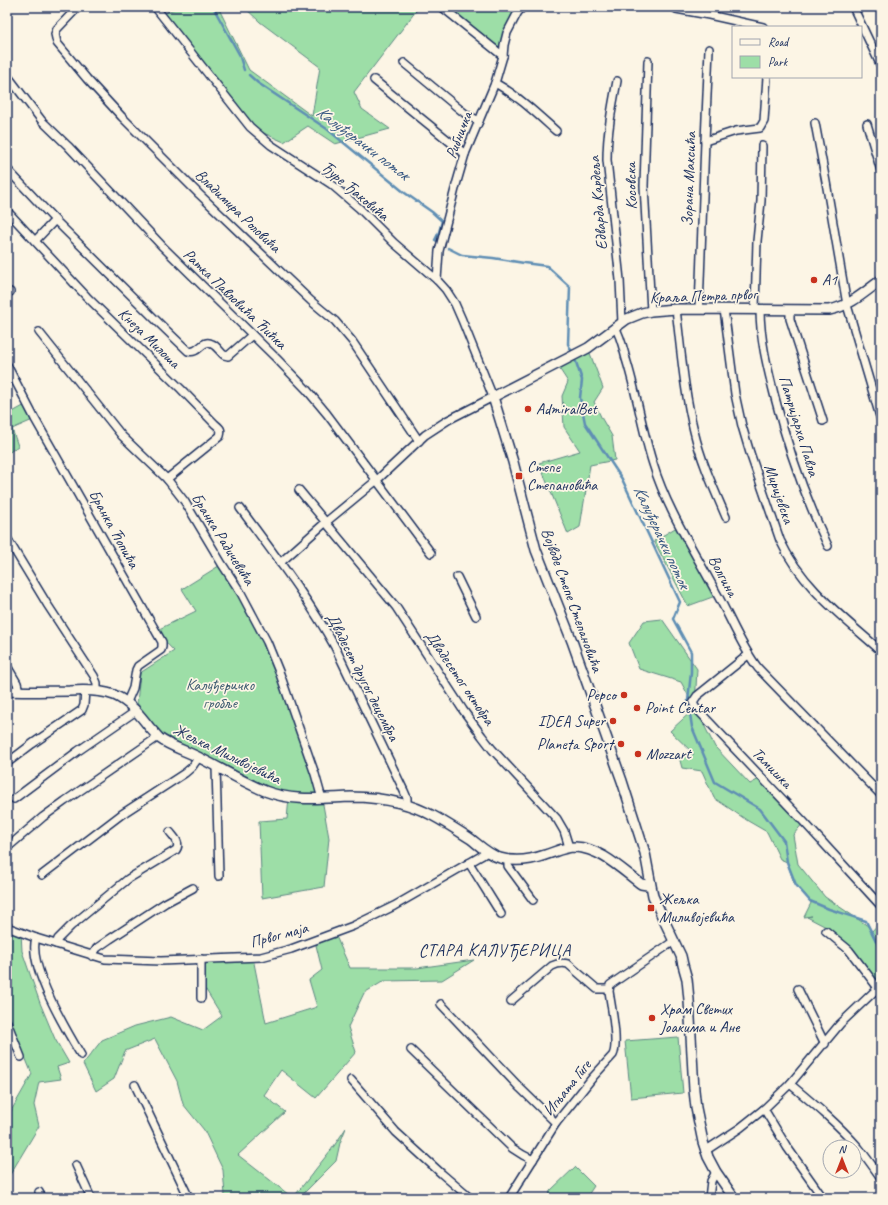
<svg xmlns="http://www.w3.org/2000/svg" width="888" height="1205" font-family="Caveat,sans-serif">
	<rect width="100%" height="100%" fill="#fcf5e5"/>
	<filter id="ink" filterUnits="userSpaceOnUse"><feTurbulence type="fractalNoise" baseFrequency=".025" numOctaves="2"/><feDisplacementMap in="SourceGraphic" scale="8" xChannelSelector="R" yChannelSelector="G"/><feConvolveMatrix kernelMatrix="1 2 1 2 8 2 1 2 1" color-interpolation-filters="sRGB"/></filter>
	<g filter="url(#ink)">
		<g fill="#9ddea7" stroke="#5c8682">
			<path d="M178,7H218L249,70L312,116L320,67L260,22L244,7H419L354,92L362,109L390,129L335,144L308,126L284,142L250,127L161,15Z"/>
			<path d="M442,7H523L512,22L503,56Z"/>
			<path d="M588,348L603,388L594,402L602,419L612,436L615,460L590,465L580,527L568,534L539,463L580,451L564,427L562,396L568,382L557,365Z"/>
			<path d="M27,404L35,419L12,429L18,446L7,454V415Z"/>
			<path d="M680,525L718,595L688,606L654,541Z"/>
			<path d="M222,564L249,609L280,674L318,794L293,795L263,787L159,732L137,703L140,673L174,651L155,631L196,611L182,589Z"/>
			<path d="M662,619L697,669L695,707L715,747L750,784L761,778L804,822L793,835L798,864L825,897L868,926L871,932L881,921V980L876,984L851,949L828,928L807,917L812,916L804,917L811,903L804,893L794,883L787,862L780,859L767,832L748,821L714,798L702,771L682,768L679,757L694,754L670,731L695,708L681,682L639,669L629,643L644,621Z"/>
			<path d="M289,798L322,799L329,838L324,887L262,898L259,821L287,819Z"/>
			<path d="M7,927L21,932L22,951L40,1003L55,1039L69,1063L57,1067L61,1079L39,1082L34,1105L39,1126L8,1178V1198L7,1118L32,1074L7,1013Z"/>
			<path d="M335,934L350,968H417L474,960L442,980L384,981L364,993L348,1027L356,1052L316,1098L281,1070L264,1095L285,1112L238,1155L293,1198L334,1146L346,1128L340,1143L336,1161L305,1192L304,1198H221L225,1195L223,1170L204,1130L183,1104L177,1081L155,1039L125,1051L114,1079L96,1091L83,1064L102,1040L135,1026L171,1017L203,1030L222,1016L201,982V959L253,958L266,1023L317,1007L309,980L322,970L315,941Z"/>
			<path d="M678,1037L683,1093L631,1098L625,1041Z"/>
			<path d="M575,1167L594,1186L586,1198H549L550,1191Z"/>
		</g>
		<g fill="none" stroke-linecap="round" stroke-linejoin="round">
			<g stroke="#5e8eb4" stroke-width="2.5">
				<path d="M213,7L239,54L244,70"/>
				<path d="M249,75L258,83L327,129L405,193L432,212L442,221L439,232L435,240L437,241"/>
				<path d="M448,248L462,255L493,258L524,263L547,266L570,287L568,344L571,350"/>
				<path d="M576,362L582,380L580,398L585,423L622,479L680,602L673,619L691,652V672L688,701L692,727L715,782L760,809L784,841L787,862L796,885L810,901L829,909L866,921L881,951"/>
			</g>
			<g stroke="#1b2f5e" stroke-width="10">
				<g id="minor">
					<path d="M78,7L57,29L55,34L57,43L87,79L122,117L199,194L311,301L335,321L352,341L419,441"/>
					<path d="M155,7L250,127L271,145L331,184L359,208L394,243L437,280L446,290L455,304L462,320L493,397L448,420L425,435L377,480L326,522L280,563"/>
					<path d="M442,7L503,56"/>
					<path d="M853,7L881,66"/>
					<path d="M676,9L709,15L763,27"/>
					<path d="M648,61L644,186L651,311"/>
					<path d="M404,63L457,107L467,115L479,121"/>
					<path d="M7,75L42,121L68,146L163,247L276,358L307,390L327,414L431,553"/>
					<path d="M374,80L465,154"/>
					<path d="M617,81C612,107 607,133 607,160L620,280L622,323"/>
					<path d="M495,83C517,95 537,114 556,131"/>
					<path d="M815,123L826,182L847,305L881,420"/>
					<path d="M867,124L881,171"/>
					<path d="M705,141L736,131L760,128L764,121L767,77"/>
					<path d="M7,169L55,220L162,326L188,351C199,355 202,338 212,344C217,346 220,352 224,355L228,356L252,335"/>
					<path d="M7,211L87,297L181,389L215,424C220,428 222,429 220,436L167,479"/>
					<path d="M35,241L55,220"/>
					<path d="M437,280L439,251L456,185L465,154L495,83L503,56L504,45L507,33L518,12L523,7"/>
					<path d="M7,292H10"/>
					<path d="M676,309C681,350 684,391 694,431C701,461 714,489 726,517"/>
					<path d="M699,309L705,141L709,49"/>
					<path d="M724,309L735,394L742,426L750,453L780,540C801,586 844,618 881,651"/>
					<path d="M755,309L757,241L761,201L762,146"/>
					<path d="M760,309C760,338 767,366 774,394C787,446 805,497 828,546"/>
					<path d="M790,310V319L823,421"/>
					<path d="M615,327C621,337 623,348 626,359C637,394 642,430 653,464C667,510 695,552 717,594C731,619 741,646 758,668L881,795"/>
					<path d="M39,332L122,436L167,479L185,502L222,564L241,593L267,642L280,674L315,774L322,799"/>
					<path d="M7,365L35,419L162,642V647L161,650L138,666L136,670L133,688L127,702"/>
					<path d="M299,490L396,607L463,710L482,736L492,749L557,819L564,831L569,847"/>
					<path d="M240,508C273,553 308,598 335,647L404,791L407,798V805"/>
					<path d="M7,538L47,604L94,676L97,683V691"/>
					<path d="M457,577L476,616"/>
					<path d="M748,655L697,696L693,702L695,707L804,822L881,906"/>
					<path d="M7,666L17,683L19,691"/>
					<path d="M7,763L32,744L82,710L84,705L85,690"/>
					<path d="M216,767L219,876"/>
					<path d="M14,799L78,751L136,711"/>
					<path d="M8,847L43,817L65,801L158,737"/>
					<path d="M508,859V866L533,900"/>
					<path d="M469,863L476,874L501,914"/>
					<path d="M42,875L122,814L185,773L192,767L199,757"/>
					<path d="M7,927L36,938L105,959L161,961L261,957L291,949L353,926L394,906L481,856L487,852"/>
					<path d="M826,931L849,950L878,988"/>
					<path d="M36,938C27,965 66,1030 81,1055"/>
					<path d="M56,944L58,939L71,926L128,879L176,850C181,843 174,837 170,832"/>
					<path d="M92,956L97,948L110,939L165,903L193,888"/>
					<path d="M201,959V998"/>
					<path d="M798,989L825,1044"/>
					<path d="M511,1001L552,966C558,963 562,962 568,964L597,989H609"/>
					<path d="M441,1004L520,1088L556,1123"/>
					<path d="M7,1022L21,1057"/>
					<path d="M411,1050L512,1148L523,1155L533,1160"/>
					<path d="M351,1080L396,1132L442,1174L470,1198"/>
					<path d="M790,1084C814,1104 838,1124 859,1148C867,1158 874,1168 881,1178"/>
					<path d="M135,1085L189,1198"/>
					<path d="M764,1109L787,1147L823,1198"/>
					<path d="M705,1151L740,1128L764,1109L790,1084L840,1024L881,985"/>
					<path d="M76,1165L91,1198"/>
					<path d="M39,1192L42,1198"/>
					<path d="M509,1198L556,1123L593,1077L613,1055C619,1043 611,1006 609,991L610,985L674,941"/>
					<path d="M709,1198L711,1181L716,1172"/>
				</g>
			</g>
			<g stroke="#1b2f5e" stroke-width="12">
				<g id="tertiary">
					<path d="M7,691C28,692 49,691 70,691C85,690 100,690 114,695C130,702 140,715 150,728C153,731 156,735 159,738C171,747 187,751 200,758C222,769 243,782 265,791C293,802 322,798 351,797C367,797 384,799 400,803C426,809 449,825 471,839C480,846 489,855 500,858C514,862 531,860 545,855C555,852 564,847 575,847C600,848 621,869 641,884L647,885L650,884"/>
					<path d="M734,1198L716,1172L708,1157L703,1142L696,1108L694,1090L689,1000L687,979L683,965L681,956L662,916L653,896L645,853L622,781L572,641L536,550L513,462L493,397L588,348L627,319L642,313L651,311L676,309L829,310C850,306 865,292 881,280"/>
				</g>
			</g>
			<use href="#minor" stroke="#fcf5e5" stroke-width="7"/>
			<use href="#tertiary" stroke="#fcf5e5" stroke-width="9"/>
		</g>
	</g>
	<g fill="#c8321e" stroke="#fcf5e5" stroke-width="1.5">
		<circle cx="814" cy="280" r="4"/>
		<circle cx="528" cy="409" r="4"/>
		<rect x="515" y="472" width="8" height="8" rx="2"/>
		<circle cx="624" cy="695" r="4"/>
		<circle cx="637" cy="708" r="4"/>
		<circle cx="613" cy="721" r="4"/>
		<circle cx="621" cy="744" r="4"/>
		<circle cx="638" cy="754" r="4"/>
		<rect x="647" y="904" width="8" height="8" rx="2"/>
		<circle cx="652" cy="1018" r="4"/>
	</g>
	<g text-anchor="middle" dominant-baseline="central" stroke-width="3.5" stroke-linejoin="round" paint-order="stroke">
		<g font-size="16" fill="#1b2f5e" stroke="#fcf5e5">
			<text transform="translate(459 135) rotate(-69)">Рибничка</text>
			<text transform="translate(689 179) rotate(-88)">Зорана Максића</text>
			<text transform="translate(631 186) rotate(-91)">Косовска</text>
			<text transform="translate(355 191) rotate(40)">Ђуре Ђаковића</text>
			<text transform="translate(598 203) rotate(-95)">Едварда Кардеља</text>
			<text transform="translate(238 211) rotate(44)">Владимира Роловића</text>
			<text transform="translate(703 296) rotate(-2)">Краља Петра првог</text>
			<text transform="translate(235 299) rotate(44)">Ратка Павловића Ћићка</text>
			<text transform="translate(149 338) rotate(44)">Кнеза Милоша</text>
			<text transform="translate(799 426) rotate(73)">Патријарха Павла</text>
			<text transform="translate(779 494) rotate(71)">Миријевска</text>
			<text transform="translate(114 529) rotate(61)">Бранка Ћопића</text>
			<text transform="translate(223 539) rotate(58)">Бранка Радичевића</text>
			<text transform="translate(723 576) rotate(62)">Волгина</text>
			<text transform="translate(572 600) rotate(70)">Војводе Степе Степановића</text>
			<text transform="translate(363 677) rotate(63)">Двадесет другог децембра</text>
			<text transform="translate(460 678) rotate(56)">Двадесетог октобра</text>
			<text transform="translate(227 754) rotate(26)">Жељка Миливојевића</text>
			<text transform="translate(772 768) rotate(46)">Тамишка</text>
			<text transform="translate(279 935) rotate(-15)">Првог маја</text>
			<text transform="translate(567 1088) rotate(-51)">Игњата Гиге</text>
		</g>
		<g font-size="16" fill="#1b2f5e" stroke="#fcf5e5" text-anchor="start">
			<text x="822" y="280">A1</text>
			<text x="536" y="409">AdmiralBet</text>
			<text x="527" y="467">Степе<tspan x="527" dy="18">Степановића</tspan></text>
			<text x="616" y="695" text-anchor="end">Pepco</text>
			<text x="645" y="708">Point Centar</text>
			<text x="605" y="721" text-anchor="end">IDEA Super</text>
			<text x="613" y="744" text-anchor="end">Planeta Sport</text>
			<text x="646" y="754">Mozzart</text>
			<text x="659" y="899">Жељка<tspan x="659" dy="18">Миливојевића</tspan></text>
			<text x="660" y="1009">Храм Светих<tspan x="660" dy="18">Јоакима и Ане</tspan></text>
		</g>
		<g font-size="16" fill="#3c5b70" stroke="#fcf5e5">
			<text x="220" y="685">Калуђеричко<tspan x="220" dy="18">гробље</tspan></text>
		</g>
		<g font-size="17" font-style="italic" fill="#375782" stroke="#fcf5e5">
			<text transform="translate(363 143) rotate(37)">Калуђерачки поток</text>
			<text transform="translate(662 537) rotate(65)">Калуђерачки поток</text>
		</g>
		<g font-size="17" letter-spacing="1" fill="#1b2f5e" stroke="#fcf5e5">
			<text x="495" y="950">СТАРА КАЛУЂЕРИЦА</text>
		</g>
	</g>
	<rect width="888" height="1205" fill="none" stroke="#fcf5e5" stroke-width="24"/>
	<rect x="12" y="12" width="864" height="1181" fill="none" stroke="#1b2f5e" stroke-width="1.5" filter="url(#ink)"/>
	<rect x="732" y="26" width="130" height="52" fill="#fcf5e5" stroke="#a2a6af"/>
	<rect x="740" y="39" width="20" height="6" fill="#fcf5e5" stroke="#a2a6af"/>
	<text x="768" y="46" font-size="12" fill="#1b2f5e">Road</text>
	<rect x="740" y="56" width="20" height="12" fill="#9ddea7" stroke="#a2a6af"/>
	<text x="768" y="66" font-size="12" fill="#1b2f5e">Park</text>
	<g transform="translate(842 1159)"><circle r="19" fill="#fcf5e5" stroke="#a2a6af"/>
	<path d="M0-3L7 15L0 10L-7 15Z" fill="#c8321e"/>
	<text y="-6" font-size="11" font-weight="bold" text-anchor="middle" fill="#1b2f5e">N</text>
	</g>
</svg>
